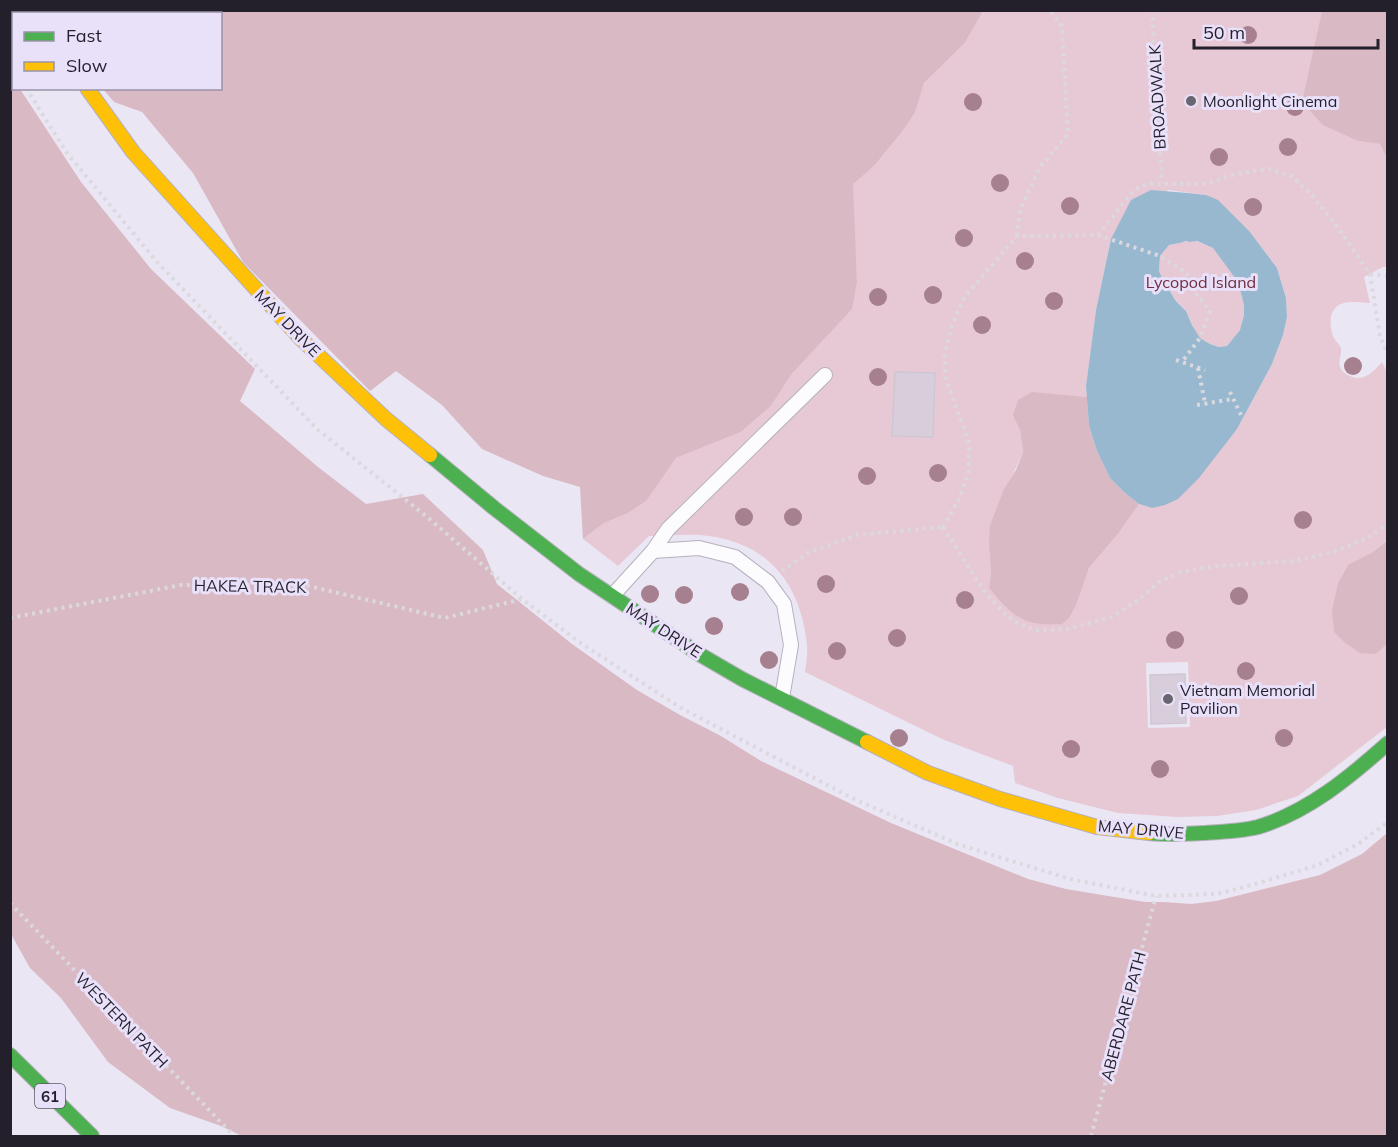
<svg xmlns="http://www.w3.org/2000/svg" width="1398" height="1147" font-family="Mulish,sans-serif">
	<rect width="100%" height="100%" fill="#ebe6f4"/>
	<g fill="#e7c9d5" fill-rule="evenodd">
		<path d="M981,11H1322L1317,37L1358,141L1380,144L1388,158L1387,267H1383L1364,277L1370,303C1355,302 1335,298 1331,317C1330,323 1331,331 1333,336C1335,341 1339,343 1341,348C1342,354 1338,361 1340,367C1342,372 1346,374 1350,376C1363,383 1374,371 1382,362L1387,372V541L1373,552L1349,564L1376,654L1387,644V727L1298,796L1256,810L1217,816L1177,817L1118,813L1058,798L1015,783L1013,766L942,739L805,672C806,663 808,654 807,645C801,586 770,544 709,536C690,533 668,536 649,536L618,566L583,539L604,523L626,514L676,458L741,432L771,406L791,375L828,335L857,282L852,184L874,166L902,132L915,113L924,83L965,43L982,13ZM1168,190L1206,195L1250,232L1277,268L1286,298L1287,317L1283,335L1272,364L1237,429L1226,443L1152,508L1139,504L1118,534L1089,568L1077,603L1008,609L989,588L991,572L990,525L1023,452L1020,430L1031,393L1087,397L1086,386L1096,310L1111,239ZM895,372L935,373L933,437L892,435ZM1188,662L1190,727L1148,728L1146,663Z"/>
		<path d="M1186,241L1190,242L1196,241L1213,248L1238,282L1244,305V315L1240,330L1227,346L1219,347L1210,344L1200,338L1197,335L1186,311L1176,300L1163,280L1159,271L1160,256L1169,245L1180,243Z"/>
	</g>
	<g fill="#d9b9c4">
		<path d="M981,10L982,13L965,43L924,83L915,113L902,132L874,166L853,184L857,282L852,309L791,375L771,406L741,432L676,458L646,501L626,514L604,523L583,539L580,487L543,476L482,449L442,405L396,371L370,391L243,262L193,173L142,112L114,102L103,89L220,88V14H53L52,11Z"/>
		<path d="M1322,11H1387V158L1380,144L1358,141L1323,125L1302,102Z"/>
		<path d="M11,74L13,79L14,88L20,89L81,182L151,269L255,369L240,401L318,467L366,504L423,494L483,550L497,584L572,644L637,690L680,715L721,736L761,761L891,823L1028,879L1066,889L1145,902H1164L1191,904L1216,901L1320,875L1362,854L1387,833V1136H242L221,1126L170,1108L108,1062L61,998L30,968L11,934Z"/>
		<path d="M1032,392L1087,397L1089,426L1097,451L1110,478L1124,492L1139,504L1118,534L1089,568L1077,603L1069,618L1062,624C1024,627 1012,616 989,588L991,572L989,541L990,525L1004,489L1016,470L1023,452L1020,430L1013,415L1018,400Z"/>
		<path d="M1387,541V644L1376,654L1360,653L1344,642L1334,632L1332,611L1338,583L1349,564L1373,552Z"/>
	</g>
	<path fill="#98b8d0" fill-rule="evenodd" d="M1151,190L1188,193L1206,195L1218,200L1250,232L1277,268L1286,298L1287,317L1283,335L1272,364L1237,429L1199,478L1178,499L1165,505L1152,508L1139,504L1124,492L1110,478L1097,451L1089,426L1086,386L1096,310L1111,239L1131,200ZM1186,241L1190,242L1197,241L1213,248L1238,282L1244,305V315L1240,330L1227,346L1219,347L1210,344L1200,338L1192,325L1186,311L1176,301L1163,280L1159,271L1160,256L1169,245L1180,243Z"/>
	<g fill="#d8cedb" stroke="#cec7d1" stroke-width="1.5">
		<path d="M895,372L935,373L933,437L892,436Z"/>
		<path d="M1185,674L1186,723L1151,724L1150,675Z"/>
	</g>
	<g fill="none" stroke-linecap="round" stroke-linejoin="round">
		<g stroke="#b5b1bc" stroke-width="16">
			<g id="lane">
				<path d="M653,551L699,548L735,557L768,582L784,604L791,645L782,698"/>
				<path d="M612,596L653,551L668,529L825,375"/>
			</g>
		</g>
		<g stroke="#b5b1bc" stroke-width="30">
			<path id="street" d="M31,10L33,14"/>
		</g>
		<g stroke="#b5b1bc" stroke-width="16">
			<g id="fast">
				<path d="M430,455L494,508L579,574L699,654L742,679L867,742"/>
				<path d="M1149,833C1167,835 1185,834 1203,833C1220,832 1242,831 1258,827C1308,812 1350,777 1388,743"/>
				<path d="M10,1055L92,1136"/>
			</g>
		</g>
		<g stroke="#b5b1bc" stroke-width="16">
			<g id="slow">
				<path d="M87,88L133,152L300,338L386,419L430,455"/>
				<path d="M867,742L928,773L1000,799L1097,827L1149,833"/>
			</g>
		</g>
		<g stroke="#dbd9dd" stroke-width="4" stroke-dasharray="3 4.5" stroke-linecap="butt">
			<path d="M1152,10L1162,183"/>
			<path d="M10,65L14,70"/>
			<path d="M26,88L67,153L157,262L318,430L426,516L522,599L579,642L681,708L854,799L960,845L1070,879L1156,896L1217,894L1252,885L1318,865L1358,844L1388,822"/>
			<path d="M1098,235L1160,256L1187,273L1190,286L1210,312L1200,338L1182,362"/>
			<path d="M1017,236L1020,210L1040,167L1068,134L1062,26L1050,10"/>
			<path d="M1370,274L1388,276"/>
			<path d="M1176,360L1205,370"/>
			<path d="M1198,368L1205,403"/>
			<path d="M1230,392L1243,419"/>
			<path d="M1197,405L1233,399"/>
			<path d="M943,527L959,499L969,471V443L945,376V354L951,328L964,298L1017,236L1098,235L1134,190L1148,184H1191L1209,183L1235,174L1269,169L1291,176L1311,194L1339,229L1370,274L1380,336L1388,356"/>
			<path d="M943,527L984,591L1005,614L1018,623L1034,630H1049L1067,629L1112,617L1139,599L1159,582L1181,572L1217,566L1294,561L1333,552L1368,538L1388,523"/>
			<path d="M782,571L807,553L857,535L943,527"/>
			<path d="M10,618L181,585H304L445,618L522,599"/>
			<path d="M10,903L234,1136"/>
			<path d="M1091,1136L1156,896"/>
		</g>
		<use href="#lane" stroke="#fcfbfd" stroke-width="14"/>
		<use href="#street" stroke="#fcfbfd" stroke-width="27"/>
		<use href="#fast" stroke="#4caf50" stroke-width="14"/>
		<use href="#slow" stroke="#ffc107" stroke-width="14"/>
	</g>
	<g fill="#a7808f">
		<circle cx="1248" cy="35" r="9"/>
		<circle cx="973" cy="102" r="9"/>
		<circle cx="1295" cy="107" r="9"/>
		<circle cx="1288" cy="147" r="9"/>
		<circle cx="1219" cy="157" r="9"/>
		<circle cx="1000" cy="183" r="9"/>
		<circle cx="1070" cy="206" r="9"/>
		<circle cx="1253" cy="207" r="9"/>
		<circle cx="964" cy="238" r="9"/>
		<circle cx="1025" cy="261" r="9"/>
		<circle cx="933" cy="295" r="9"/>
		<circle cx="878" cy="297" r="9"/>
		<circle cx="1054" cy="301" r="9"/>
		<circle cx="982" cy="325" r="9"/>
		<circle cx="1353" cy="366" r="9"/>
		<circle cx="878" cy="377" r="9"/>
		<circle cx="938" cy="473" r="9"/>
		<circle cx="867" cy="476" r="9"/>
		<circle cx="744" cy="517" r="9"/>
		<circle cx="793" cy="517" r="9"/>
		<circle cx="1303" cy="520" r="9"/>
		<circle cx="826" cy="584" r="9"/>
		<circle cx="740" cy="592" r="9"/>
		<circle cx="650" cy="594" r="9"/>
		<circle cx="684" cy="595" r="9"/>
		<circle cx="1239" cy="596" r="9"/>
		<circle cx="965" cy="600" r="9"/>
		<circle cx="714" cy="626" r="9"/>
		<circle cx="897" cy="638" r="9"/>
		<circle cx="1175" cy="640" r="9"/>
		<circle cx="837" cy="651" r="9"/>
		<circle cx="769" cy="660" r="9"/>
		<circle cx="1246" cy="671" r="9"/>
		<circle cx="899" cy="738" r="9"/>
		<circle cx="1284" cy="738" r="9"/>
		<circle cx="1071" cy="749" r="9"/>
		<circle cx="1160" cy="769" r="9"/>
	</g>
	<g fill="#696571" stroke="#e9e0fa" stroke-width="2">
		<circle cx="1191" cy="101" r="6"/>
		<circle cx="1168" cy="699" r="6"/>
	</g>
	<g text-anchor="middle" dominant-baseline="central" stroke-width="6" stroke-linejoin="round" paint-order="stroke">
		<rect fill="#e9e0fa" stroke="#5e5969" stroke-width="1.5" x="35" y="1084" width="30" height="24" rx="4.5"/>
		<g font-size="15" font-weight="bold" fill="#231f2b">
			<text x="50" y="1096">61</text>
		</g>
		<g font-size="16" fill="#231f2b" stroke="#e9e0fa">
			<text transform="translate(1157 97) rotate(-93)">BROADWALK</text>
			<text transform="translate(288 323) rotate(46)">MAY DRIVE</text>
			<text transform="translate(250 586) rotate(1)">HAKEA TRACK</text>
			<text transform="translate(664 630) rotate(33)">MAY DRIVE</text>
			<text transform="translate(1141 829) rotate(5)">MAY DRIVE</text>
			<text transform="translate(1123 1016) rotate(-75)">ABERDARE PATH</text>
			<text transform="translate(122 1020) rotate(46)">WESTERN PATH</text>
		</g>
		<g font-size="16" fill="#231f2b" stroke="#e9e0fa" text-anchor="start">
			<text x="1203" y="101">Moonlight Cinema</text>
			<text x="1180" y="690">Vietnam Memorial<tspan x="1180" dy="18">Pavilion</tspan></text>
		</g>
		<g font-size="16" fill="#6f2c3d" stroke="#e9e0fa">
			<text x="1201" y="282">Lycopod Island</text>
		</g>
	</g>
	<rect width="1398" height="1147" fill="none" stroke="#231f2b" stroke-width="24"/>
	<rect x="12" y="12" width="210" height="78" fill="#e9e0fa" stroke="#9a93a7" stroke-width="1.5"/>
	<rect x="24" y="32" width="30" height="9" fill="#4caf50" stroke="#9a93a7" stroke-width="1.5"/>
	<text x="66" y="42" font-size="18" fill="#231f2b">Fast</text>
	<rect x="24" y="62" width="30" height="9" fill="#ffc107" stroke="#9a93a7" stroke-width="1.5"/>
	<text x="66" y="72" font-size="18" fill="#231f2b">Slow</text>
	<path d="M1194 39v9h184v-9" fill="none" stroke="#231f2b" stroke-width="3"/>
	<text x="1203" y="39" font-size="18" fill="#231f2b" stroke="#e9e0fa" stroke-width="4.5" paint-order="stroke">50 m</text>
</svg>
